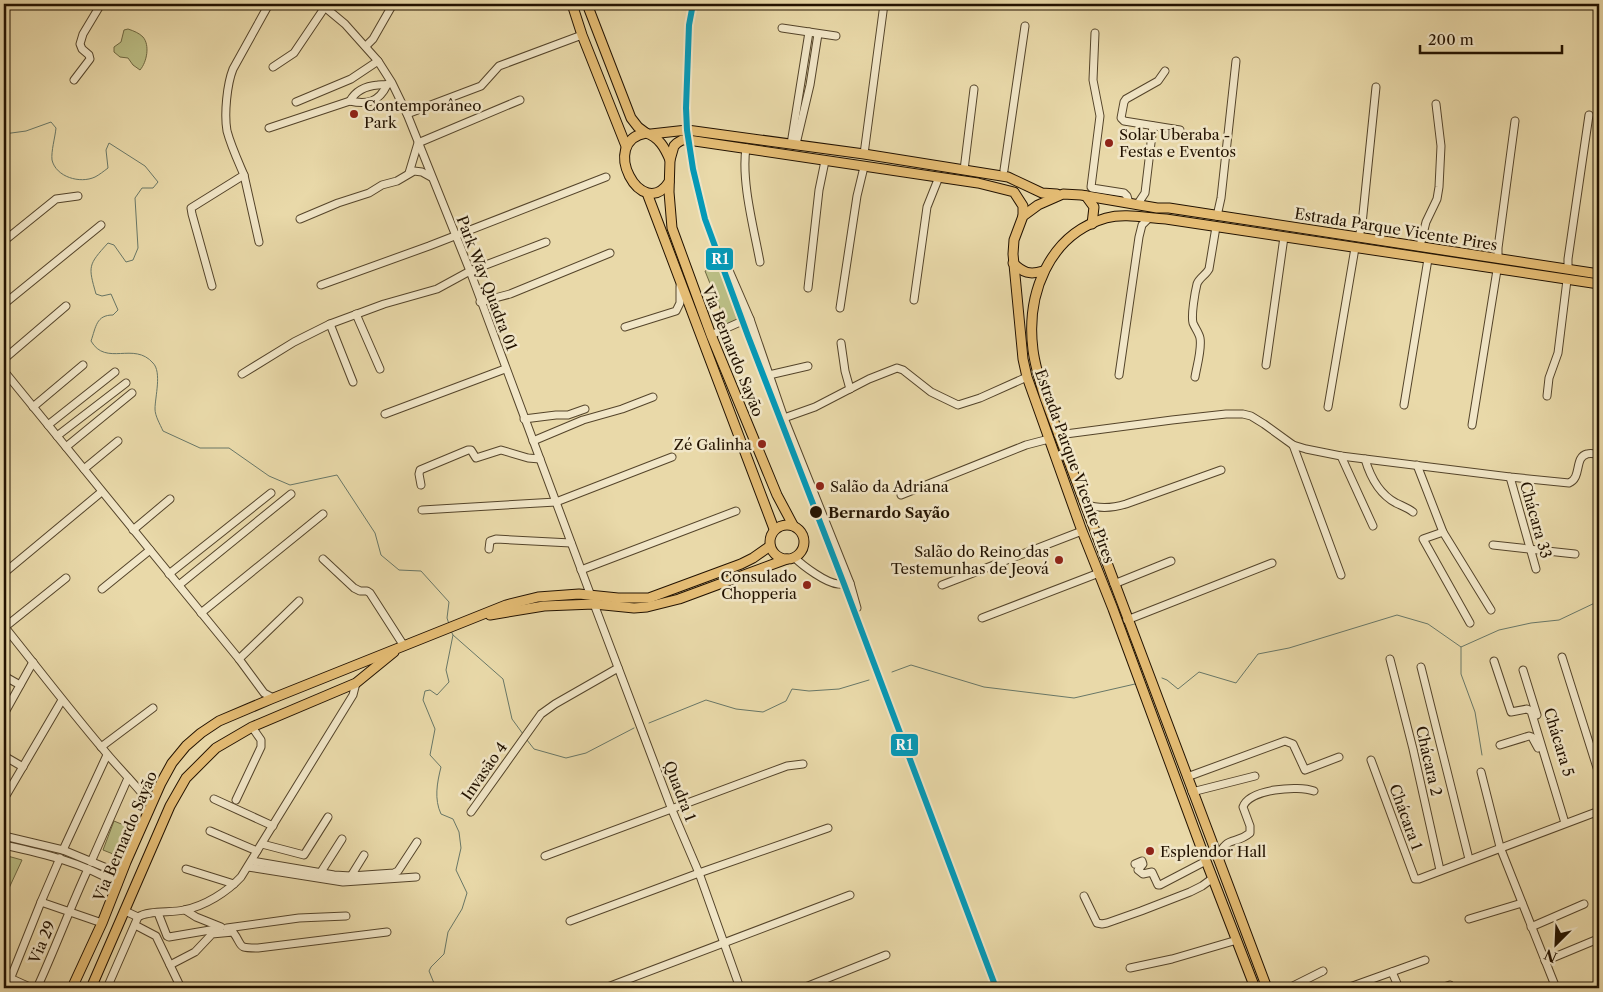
<svg xmlns="http://www.w3.org/2000/svg" width="1603" height="992" font-family="'Libre Caslon Text',serif">
	<rect width="100%" height="100%" fill="#e9d9a9"/>
	<filter id="stains"><feTurbulence type="fractalNoise" baseFrequency=".004" numOctaves="4"/><feColorMatrix values="0 0 0 0 .2 0 0 0 0 .09 0 0 0 0 .02 0 0 0 .5 -.17"/></filter>
	<radialGradient id="worn" r=".72"><stop offset=".6" stop-color="#630" stop-opacity="0"/><stop offset="1" stop-color="#630" stop-opacity=".3"/></radialGradient>
	<g fill="#bbbe85" stroke="#6e6842">
		<path d="M128,29C134,31 139,33 143,37C150,45 147,62 140,70L133,65L128,58L120,57L114,52V47L121,42L124,30Z"/>
		<path d="M719,265L740,321L727,326L705,271Z"/>
		<path d="M114,821L131,828L118,856L103,850Z"/>
		<path d="M4,855L22,860L4,899Z"/>
	</g>
	<g fill="none" stroke-linecap="round" stroke-linejoin="round">
		<g stroke="#687767" stroke-width="1">
			<path d="M4,134L26,131L51,122L56,128C55,138 51,151 52,160C56,177 80,184 95,177C99,175 104,171 108,168L106,150L109,143L145,166L158,182L153,188H142L135,198L138,248L133,260L126,262L114,245L108,243C88,265 88,266 96,294L102,296L111,294L118,310L113,315C96,315 96,327 91,341C106,367 134,341 153,363C162,372 155,397 155,409C155,416 160,424 163,431L200,448H229L269,476L290,485L337,475L375,533L381,555L399,570L421,571L449,602L447,618L449,624"/>
			<path d="M453,635L503,679L512,719L523,734"/>
			<path d="M1461,647V674L1475,712L1482,755"/>
			<path d="M892,672L911,665L984,687L1074,698L1135,684"/>
			<path d="M1162,678L1167,680L1178,689L1199,672L1236,683L1258,654L1289,648L1397,615L1428,624L1461,647L1499,630L1531,623L1559,620L1599,601"/>
			<path d="M649,723L706,700L736,709L763,712L786,701L792,689L809,691L839,689L869,680"/>
			<path d="M527,740L534,749L566,758L586,753L634,728"/>
			<path d="M436,988L429,971L431,967L444,954L448,932L462,909L467,893L456,870L461,848L459,832L453,819L441,814C434,799 437,783 441,767L430,755L435,729L423,700L425,691L430,690L437,695L449,682L446,670L453,635L451,631"/>
		</g>
		<g stroke="#54442a" stroke-width="9">
			<g id="minor">
				<path d="M321,4L345,24L378,61L392,83L407,114L470,271L591,596"/>
				<path d="M782,28L836,36"/>
				<path d="M1095,33L1093,80L1100,116L1091,187L1092,188L1124,193L1127,196L1129,203"/>
				<path d="M366,46L373,39L393,4"/>
				<path d="M273,67L294,53L325,7"/>
				<path d="M1165,71L1158,81L1126,99L1124,102L1121,118L1124,121L1180,130"/>
				<path d="M74,80L90,59L89,55L82,49L80,44L83,34L101,4"/>
				<path d="M350,101C356,90 366,86 378,85C383,84 386,86 391,83"/>
				<path d="M296,102L351,79L378,61"/>
				<path d="M407,114L481,86L499,66L582,35"/>
				<path d="M269,128L350,101C367,105 379,102 387,85"/>
				<path d="M791,144L809,32"/>
				<path d="M796,144L810,85L818,34"/>
				<path d="M746,148C741,181 754,229 760,262"/>
				<path d="M864,154L884,4"/>
				<path d="M964,170L974,89"/>
				<path d="M1004,170L1025,26"/>
				<path d="M409,173L418,143L520,100"/>
				<path d="M244,175L259,242"/>
				<path d="M1137,205L1145,193L1153,126"/>
				<path d="M1217,216L1221,198L1236,61"/>
				<path d="M300,219L338,203L369,193L382,185L397,181L414,171L422,172L431,177"/>
				<path d="M1359,237L1362,224L1376,87"/>
				<path d="M4,241L56,199L78,196"/>
				<path d="M1420,246L1426,222L1437,199L1439,187L1441,146L1436,104"/>
				<path d="M721,252L750,319L784,418L850,583L857,608"/>
				<path d="M1498,258V248L1515,121"/>
				<path d="M1568,269V259L1589,115"/>
				<path d="M321,285L429,246L606,177"/>
				<path d="M212,286L192,214L191,208L244,175C238,161 231,146 227,131C224,114 227,84 233,69L269,4"/>
				<path d="M808,288L819,190L825,161"/>
				<path d="M914,300L927,207L939,177"/>
				<path d="M480,302L510,294L610,253"/>
				<path d="M4,304L101,225"/>
				<path d="M840,308L857,196L864,167"/>
				<path d="M356,314L380,369"/>
				<path d="M330,324L353,382"/>
				<path d="M625,327L676,311L680,303V286"/>
				<path d="M711,335L738,323L750,319"/>
				<path d="M841,343L845,371L850,389"/>
				<path d="M4,359L66,306"/>
				<path d="M1266,365L1284,237"/>
				<path d="M4,371L239,659L264,693L273,698"/>
				<path d="M242,374L294,342L330,324L384,304L437,289L470,271L546,242"/>
				<path d="M769,375L808,366"/>
				<path d="M1119,375L1139,237L1142,225L1149,218"/>
				<path d="M1195,377C1197,365 1202,349 1200,338C1199,333 1195,328 1193,323C1191,315 1195,292 1197,284C1199,278 1206,275 1209,269L1216,227"/>
				<path d="M1547,396L1549,378L1558,353L1567,280"/>
				<path d="M1404,405L1428,259"/>
				<path d="M33,407L83,365"/>
				<path d="M1328,407L1355,248"/>
				<path d="M385,414L505,369"/>
				<path d="M784,418L815,407L869,379L897,368L903,370L931,392L958,405L980,398L1027,377"/>
				<path d="M524,419L556,415H568L585,409"/>
				<path d="M48,425L115,372"/>
				<path d="M1472,425L1497,270"/>
				<path d="M1058,435L1172,420L1226,414H1243L1251,416L1264,424L1293,445L1306,449L1341,456L1510,477L1569,483C1582,478 1574,457 1587,454C1590,453 1596,454 1599,455"/>
				<path d="M57,436L126,383"/>
				<path d="M533,441L583,420L622,409L653,397"/>
				<path d="M1293,445L1341,575"/>
				<path d="M66,447L132,393"/>
				<path d="M1341,456L1373,526"/>
				<path d="M1365,459C1370,476 1379,494 1396,503C1402,506 1408,508 1413,512"/>
				<path d="M1417,465L1443,532L1491,610"/>
				<path d="M84,469L118,441"/>
				<path d="M1510,477L1536,569"/>
				<path d="M421,485L419,474L420,470L468,450H471L476,458L501,450L528,458L540,459"/>
				<path d="M901,495L1026,445L1049,439"/>
				<path d="M1085,504C1098,509 1113,508 1126,504L1221,470"/>
				<path d="M422,510L556,502L672,457"/>
				<path d="M133,530L170,499"/>
				<path d="M1443,532L1423,539L1470,623"/>
				<path d="M1493,545L1575,554"/>
				<path d="M489,549L490,541L496,539L571,543"/>
				<path d="M795,558C803,566 826,583 838,584C842,585 846,584 850,583"/>
				<path d="M323,559L354,588L360,591H367L370,593L404,646"/>
				<path d="M581,570L736,511"/>
				<path d="M4,573L99,494"/>
				<path d="M169,574L271,493"/>
				<path d="M1114,584L1171,561"/>
				<path d="M179,585L291,494"/>
				<path d="M942,585L1082,531"/>
				<path d="M102,589L150,550"/>
				<path d="M594,604L672,810L699,873L740,988"/>
				<path d="M201,613L323,514"/>
				<path d="M982,618L1099,573"/>
				<path d="M1127,620L1272,563"/>
				<path d="M4,626C37,667 69,709 103,749C118,768 137,785 151,805"/>
				<path d="M5,627L66,578"/>
				<path d="M1598,647L1599,649"/>
				<path d="M1562,657L1599,774"/>
				<path d="M239,659L299,601"/>
				<path d="M1390,659L1413,749L1440,870"/>
				<path d="M1494,661L1511,712L1527,709L1531,711L1565,823"/>
				<path d="M1421,667L1469,859"/>
				<path d="M1523,670L1537,715"/>
				<path d="M4,676L20,685"/>
				<path d="M4,714L33,662"/>
				<path d="M1500,745L1529,736L1532,737L1538,748"/>
				<path d="M101,747L153,708"/>
				<path d="M4,756L23,767"/>
				<path d="M1371,760L1415,879H1419L1599,811"/>
				<path d="M1481,772L1500,847L1556,988"/>
				<path d="M1187,777L1285,741L1293,744L1305,770L1339,757"/>
				<path d="M1192,792L1255,776"/>
				<path d="M4,799L62,700"/>
				<path d="M214,799L273,826"/>
				<path d="M236,800L261,747V740L252,727"/>
				<path d="M471,812L541,714L555,704L618,668"/>
				<path d="M210,831L257,851"/>
				<path d="M4,836L63,850L109,869L119,868L126,862"/>
				<path d="M262,844L304,855L328,817"/>
				<path d="M4,845C45,854 81,862 118,884"/>
				<path d="M63,850L107,755"/>
				<path d="M545,856L787,766L803,764"/>
				<path d="M1217,858C1228,834 1234,846 1250,833V826L1243,807C1249,789 1298,785 1314,791"/>
				<path d="M252,861L334,875L351,876L394,873L398,871L417,842"/>
				<path d="M91,862L128,778"/>
				<path d="M1135,864L1142,861L1143,864L1138,870L1143,874L1152,872L1158,885H1160L1206,861"/>
				<path d="M248,867L343,882L416,877"/>
				<path d="M186,869L234,884"/>
				<path d="M321,872L342,839"/>
				<path d="M351,876L364,855"/>
				<path d="M1084,896L1097,923L1102,924L1107,923L1141,911L1190,892L1202,886L1213,878"/>
				<path d="M41,902L102,923"/>
				<path d="M185,910L196,917L221,927"/>
				<path d="M125,911L138,917"/>
				<path d="M158,913L167,936L169,937L216,929"/>
				<path d="M1469,919L1522,903"/>
				<path d="M570,921L699,873L828,828"/>
				<path d="M135,925L156,936L181,988"/>
				<path d="M1531,927L1584,904"/>
				<path d="M227,928L299,918L346,916"/>
				<path d="M1545,961L1598,939"/>
				<path d="M170,965L195,952L212,934L233,932C244,947 236,948 258,948L387,932"/>
				<path d="M1130,968L1172,959L1237,940"/>
				<path d="M1392,972L1399,988"/>
				<path d="M32,988L12,979L11,977L41,902L60,858"/>
				<path d="M37,988C55,949 70,908 88,869"/>
				<path d="M107,988L138,917C148,910 172,913 184,910C205,906 227,892 241,877L353,695L356,683"/>
				<path d="M605,988L850,895"/>
				<path d="M803,988L886,955"/>
				<path d="M1246,988L1254,985"/>
				<path d="M1289,988L1323,971"/>
				<path d="M1347,988L1425,960"/>
				<path d="M1441,988L1450,985"/>
			</g>
		</g>
		<g stroke="#221200" stroke-width="11">
			<g id="major">
				<path d="M572,4L582,35L626,146"/>
				<path d="M587,4L631,118L638,127L646,133"/>
				<path d="M651,134L687,130L864,154L1008,177L1042,193L1057,194"/>
				<path d="M669,182C642,223 598,141 646,133C659,137 665,148 670,160"/>
				<path d="M647,193L774,529"/>
				<path d="M1086,196L1094,207L1092,224"/>
				<path d="M1013,263C1023,273 1030,275 1043,271"/>
				<circle cx="787" cy="542" r="17"/>
				<path d="M793,525L777,495L711,335L672,228L669,192L670,160L674,146L677,143L682,140H688L978,183L1014,192L1023,206V216"/>
				<path d="M490,615L544,606L594,604L634,608L647,607L679,599L787,559"/>
				<path d="M72,988L102,923L126,862L161,783L172,763L186,746L201,733L219,721L271,699L506,605L538,597L579,594L618,598H649L741,564L753,558L770,546"/>
				<path d="M91,988L170,806L186,778L216,748L252,727L356,683L394,652"/>
				<path d="M1255,988L1206,861L1113,609L1082,531L1027,377L1023,359L1013,254L1014,240L1023,216L1038,205L1063,194L1081,195L1157,208H1169L1599,274"/>
				<path d="M1267,988L1045,398C1040,382 1035,366 1033,350C1026,295 1048,235 1106,218C1125,213 1146,218 1166,219L1599,284"/>
			</g>
		</g>
		<use href="#minor" stroke="#f1e6c7" stroke-width="7"/>
		<use href="#major" stroke="#e4bc74" stroke-width="9"/>
		<g stroke="#f1e6c7" stroke-width="10">
			<path id="rail-1" d="M693,4L689,25L686,108L687,130L693,169L705,219L748,336L844,584L996,988"/>
		</g>
		<use href="#rail-1" stroke="#039ab9" stroke-width="6"/>
	</g>
	<g fill="#8f2418" stroke="#f1e6c7" stroke-width="2">
		<circle cx="354" cy="114" r="5"/>
		<circle cx="1109" cy="143" r="5"/>
		<circle cx="762" cy="444" r="5"/>
		<circle cx="820" cy="486" r="5"/>
		<circle cx="1059" cy="560" r="5"/>
		<circle cx="807" cy="585" r="5"/>
		<circle cx="1150" cy="851" r="5"/>
	</g>
	<circle fill="#221200" stroke="#f1e6c7" stroke-width="2" cx="816" cy="512" r="7"/>
	<g text-anchor="middle" dominant-baseline="central" stroke-width="5" stroke-linejoin="round" paint-order="stroke">
		<g font-size="15" fill="#221200" stroke="#f1e6c7" text-anchor="start">
			<text x="364" y="105">Contemporâneo<tspan x="364" dy="17">Park</tspan></text>
			<text x="1119" y="134">Solar Uberaba -<tspan x="1119" dy="17">Festas e Eventos</tspan></text>
			<text x="752" y="444" text-anchor="end">Zé Galinha</text>
			<text x="830" y="486">Salão da Adriana</text>
			<text x="1049" y="551" text-anchor="end">Salão do Reino das<tspan x="1049" dy="17">Testemunhas de Jeová</tspan></text>
			<text x="797" y="576" text-anchor="end">Consulado<tspan x="797" dy="17">Chopperia</tspan></text>
			<text x="1160" y="851">Esplendor Hall</text>
		</g>
		<g font-size="15" fill="#221200" stroke="#f1e6c7">
			<text transform="translate(1396 229) rotate(9)">Estrada Parque Vicente Pires</text>
			<text transform="translate(487 283) rotate(69)">Park Way Quadra 01</text>
			<text transform="translate(733 351) rotate(68)">Via Bernardo Sayão</text>
			<text transform="translate(1075 466) rotate(70)">Estrada Parque Vicente Pires</text>
			<text transform="translate(1536 520) rotate(74)">Chácara 33</text>
			<text transform="translate(1559 742) rotate(73)">Chácara 5</text>
			<text transform="translate(1429 761) rotate(77)">Chácara 2</text>
			<text transform="translate(484 771) rotate(-55)">Invasão 4</text>
			<text transform="translate(680 791) rotate(69)">Quadra 1</text>
			<text transform="translate(1406 817) rotate(70)">Chácara 1</text>
			<text transform="translate(125 836) rotate(-67)">Via Bernardo Sayão</text>
			<text transform="translate(42 942) rotate(-67)">Via 29</text>
		</g>
		<g font-size="15" font-weight="bold" fill="#221200" stroke="#f1e6c7" text-anchor="start">
			<text x="828" y="512">Bernardo Sayão</text>
		</g>
	</g>
	<g stroke="#f1e6c7" stroke-width="2">
		<rect x="705" y="247" width="29" height="24" rx="5" fill="#039ab9"/>
		<rect x="890" y="733" width="29" height="24" rx="5" fill="#039ab9"/>
	</g>
	<g font-size="14" text-anchor="middle" font-weight="bold" fill="#fff">
		<text x="720" y="264">R1</text>
		<text x="904" y="750">R1</text>
	</g>
	<rect width="1603" height="992" fill="none" stroke="#e9d9a9" stroke-width="20"/>
	<rect x="5" y="5" width="1593" height="982" fill="none" stroke="#221200" stroke-width="2.5"/>
	<rect x="10" y="10" width="1583" height="972" fill="none" stroke="#221200"/>
	<g transform="translate(1556 944) rotate(204)" stroke="#f1e6c7" stroke-width="4" paint-order="stroke">
	<path d="M0-4L9 19L0 12L-9 19Z" fill="#221200"/>
	<text y="-8" font-size="14" font-weight="bold" text-anchor="middle" fill="#221200">N</text>
	</g>
	<path d="M1420 45v8h142v-8" fill="none" stroke="#221200" stroke-width="2.5"/>
	<text x="1428" y="45" font-size="15" fill="#221200" stroke="#f1e6c7" stroke-width="4" paint-order="stroke">200 m</text>
	<rect width="100%" height="100%" filter="url(#stains)"/>
	<rect width="100%" height="100%" fill="url(#worn)"/>
</svg>
